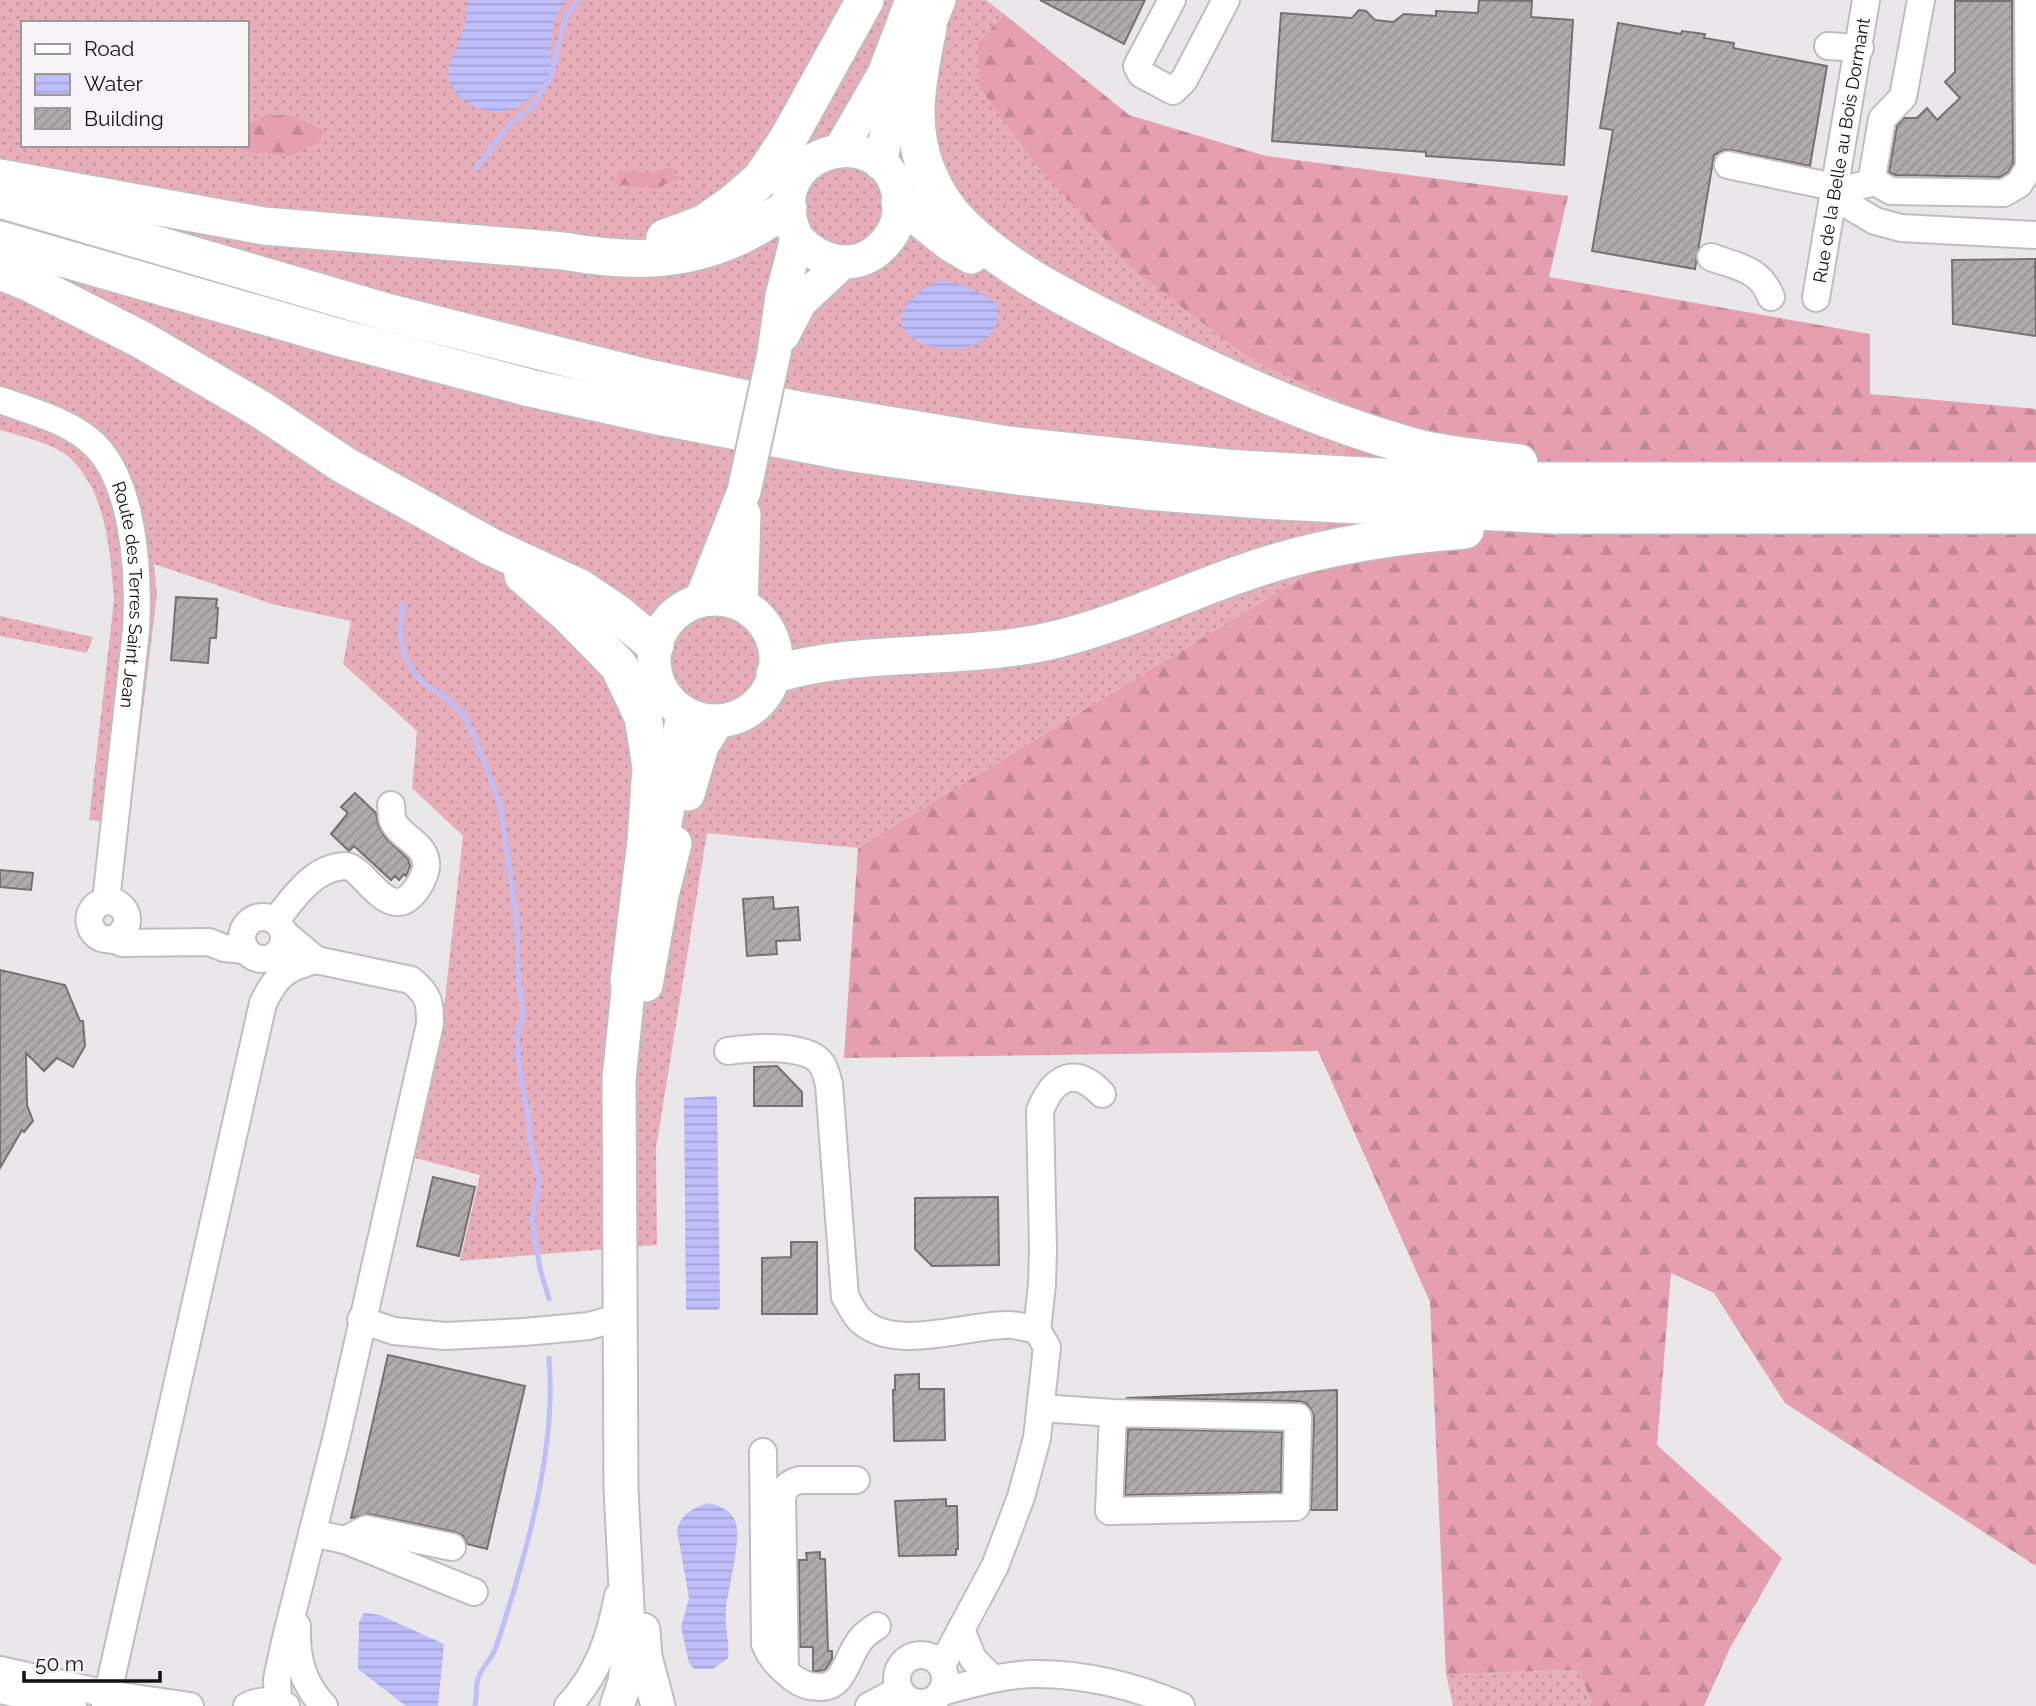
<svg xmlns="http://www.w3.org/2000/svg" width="2036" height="1706" font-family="Raleway,sans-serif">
	<defs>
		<pattern id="grass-dots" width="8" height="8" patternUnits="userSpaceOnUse" patternTransform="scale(1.75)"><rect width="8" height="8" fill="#e7aeb9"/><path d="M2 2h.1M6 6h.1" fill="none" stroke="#c5959e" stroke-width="1.8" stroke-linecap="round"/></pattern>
		<pattern id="forest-firs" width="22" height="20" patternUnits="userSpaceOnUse" patternTransform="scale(1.75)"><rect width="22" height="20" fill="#e59fae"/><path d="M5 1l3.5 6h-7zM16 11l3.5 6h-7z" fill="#c38895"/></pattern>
		<pattern id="water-rules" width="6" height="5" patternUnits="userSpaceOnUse" patternTransform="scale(1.75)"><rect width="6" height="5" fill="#bebefa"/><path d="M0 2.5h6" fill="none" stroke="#a2a2d5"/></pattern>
		<pattern id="building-hatch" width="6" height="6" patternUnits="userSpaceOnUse" patternTransform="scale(1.75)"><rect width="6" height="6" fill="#afabad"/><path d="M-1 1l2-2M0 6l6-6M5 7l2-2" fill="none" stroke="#969294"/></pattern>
	</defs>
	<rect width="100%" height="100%" fill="#eae7ea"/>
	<g fill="url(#grass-dots)" fill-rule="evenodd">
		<path d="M0,0H986L1004,14L978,43L1133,270L1247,357L1356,407L1317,568L858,848L707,833L656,1148L657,1245L460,1261L480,1175L415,1158L444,1008L463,836L412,788L417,731L343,664L351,621L272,604L154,564L157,594L129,824L89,820L114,600C110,552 107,493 70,458C55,444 20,436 0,430ZM23,23H247V145H23Z"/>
		<path d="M0,616L93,637L87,653L0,636Z"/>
		<path d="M1580,1670L1593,1706H1453L1446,1674Z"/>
	</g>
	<g fill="url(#forest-firs)">
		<path d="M1004,14L1129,115L1266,156L1568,196L1549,277L1870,334V394L2036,409V1566L1785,1403L1714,1293L1671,1273L1657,1445L1782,1558L1730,1648L1704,1706H1593L1579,1670L1446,1674L1430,1302L1318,1051L844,1058L858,848L1317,568L1355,408L1247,357L1133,270L1034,162L979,87L978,43Z"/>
		<path d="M289,115L324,130L320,142L288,156L246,151L239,145H247V127L264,116Z"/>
		<path d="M671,167L679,178L655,189L615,184L620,170L648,173Z"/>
	</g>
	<g fill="url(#water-rules)">
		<path d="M467,0H566C548,19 551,51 551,76C540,88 527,105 510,110C488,118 448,99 448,73C449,57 461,42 464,27C466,18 466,9 467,0Z"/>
		<path d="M942,280C963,284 980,291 997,304C1010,373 871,353 907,304C916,292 928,285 942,280Z"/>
		<path d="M715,1096L717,1098L720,1307L718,1310H688L686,1309L684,1098Z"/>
		<path d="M707,1503C719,1505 732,1510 736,1523C741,1546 728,1586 726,1609C724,1625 730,1641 728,1658L713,1669H694L689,1663L681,1627L689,1598L677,1530C681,1514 692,1509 707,1503Z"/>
		<path d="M364,1613L380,1615L444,1644L438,1706H406L358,1669L359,1622Z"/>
	</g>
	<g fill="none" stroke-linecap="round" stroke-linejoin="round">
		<g stroke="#bebefa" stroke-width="5">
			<path d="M475,169L510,124L534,105L551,76L566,16L578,0"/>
			<path d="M403,604L400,634L404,655L418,678L448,700L464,715L476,741L500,804L517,922L518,973L523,1015L517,1036L520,1074L529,1120L530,1141L539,1180L532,1220L540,1269L549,1299"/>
			<path d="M475,1706C477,1697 475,1688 478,1679C481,1668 492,1659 496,1647C525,1559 557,1450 549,1358"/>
		</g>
	</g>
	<g fill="url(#building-hatch)" stroke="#757173" stroke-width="2">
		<path d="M1040,0H1145L1124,44Z"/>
		<path d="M1479,0L1532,1L1531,17L1573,20L1564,165L1426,156V152L1272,141L1281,13L1352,18L1359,10L1366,11L1375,20L1393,22L1404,14L1436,16V11L1478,13Z"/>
		<path d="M1955,1H2012L2013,164L2008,172L2000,177L1895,175L1889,172L1897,126L1904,118H1917L1927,108L1937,120L1960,98L1945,82L1955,72Z"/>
		<path d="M1618,23L1681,34L1682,31L1705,34L1704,38L1734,43L1733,48L1827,66L1810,166L1731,150H1724L1714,155L1695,269L1592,251L1613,130L1600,128Z"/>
		<path d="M2035,259L2036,336L1953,324L1952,260Z"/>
		<path d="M176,597L217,599L216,608H218L216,638H210L208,663L171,660Z"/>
		<path d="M355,793L376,813L378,825L385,837L408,859L410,866L406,876L404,874L399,880L395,876L391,880L354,846L349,851L331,834L348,813L341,807Z"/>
		<path d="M0,870L33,873L31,890L0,887Z"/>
		<path d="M773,897L774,909L798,907L800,940L776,941L777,954L747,956L743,899Z"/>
		<path d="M0,970L65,985L80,1021H83L85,1046L73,1067L57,1058L44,1071L26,1053L27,1105L33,1121L24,1132L22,1130L0,1168Z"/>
		<path d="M777,1066L802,1092V1106H754V1067Z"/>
		<path d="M433,1177L475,1187L459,1256L417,1246Z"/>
		<path d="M998,1197L999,1265L932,1266L915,1249V1198Z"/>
		<path d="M791,1242H817V1314H762V1258L791,1257Z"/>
		<path d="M388,1355L525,1386L487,1549L467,1544L463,1536L455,1532L369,1514L351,1518Z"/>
		<path d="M919,1374V1389H944L945,1440L894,1441L893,1390H895V1375Z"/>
		<path d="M1337,1390V1510H1311L1314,1417L1311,1409L1306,1403L1298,1401L1126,1398Z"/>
		<path d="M1128,1429L1282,1432L1281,1492L1125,1495Z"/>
		<path d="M946,1499V1506H957L958,1549H956V1555L899,1556L895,1501Z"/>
		<path d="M820,1552V1559H825L828,1651H832V1659L825,1670L818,1671H813V1647H800L799,1560H807L806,1553Z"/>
	</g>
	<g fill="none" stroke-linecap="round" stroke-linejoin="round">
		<g stroke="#c0bdc0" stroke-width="30">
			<g id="minor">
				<path d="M1172,0L1137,66L1141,74L1173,91L1184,80L1226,0"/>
				<path d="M1828,46L1860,48"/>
				<path d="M1728,165L1834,187L1850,188L1875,182L1891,191L2004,193L2019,184L2029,168L2028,0"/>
				<path d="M1875,182L1873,172L1882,119L1903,97L1921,0"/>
				<path d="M1833,196L1875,221L1901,228L2036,235"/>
				<path d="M1711,257C1737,267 1760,268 1771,297"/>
				<path id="s1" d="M1816,298L1866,0"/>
				<path id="s2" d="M0,400C30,411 63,419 88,439C135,476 139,575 136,630L106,901"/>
				<circle cx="263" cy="938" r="21"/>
				<path d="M275,921C293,899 313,867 345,866C366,866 391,935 421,882C424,876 427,869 426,862C424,843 400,837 393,821C391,817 392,810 391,805"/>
				<path d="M115,938C132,928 131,908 112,901C104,901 97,903 93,909C86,919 90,933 101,938C109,941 114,938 122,943L209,942L224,948L245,950"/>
				<path d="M728,1051C751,1048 798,1044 817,1059C825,1065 826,1075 829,1084L845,1297C850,1304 854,1314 860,1320C894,1352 963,1326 1004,1325C1015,1324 1027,1328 1037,1330"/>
				<path d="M361,1320L394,1331L445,1336L524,1332L589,1326L621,1317"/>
				<path d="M1041,1408L1113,1413L1298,1417L1296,1507L1109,1511L1113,1413"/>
				<path d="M763,1452L765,1644C771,1659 781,1668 793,1678C801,1684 809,1687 819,1687C843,1688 846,1661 857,1645C861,1637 869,1631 877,1626"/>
				<path d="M312,1533L345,1540L474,1592"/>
				<path d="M345,1540L366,1529L452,1547"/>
				<path d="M297,1626C296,1657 302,1683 324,1706"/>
				<path d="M961,1629L973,1659L987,1673"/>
				<circle cx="921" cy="1679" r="24"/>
				<path d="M942,1665L995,1566L1021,1497L1037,1438L1047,1347L1037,1330L1042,1285L1043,1249L1040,1111C1053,1077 1075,1065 1102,1094"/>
				<path d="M0,1670L107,1694L190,1706"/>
				<path d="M785,1671L782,1498C784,1487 789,1483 800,1480H856"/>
				<path d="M0,1690L73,1706"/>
				<path d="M941,1692C971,1684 1002,1675 1032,1674C1082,1673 1136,1686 1181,1706"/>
				<path d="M278,1702L277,1679L285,1642L337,1435L430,1024C430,1002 429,995 411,980L316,960L284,933"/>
				<path d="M105,1706L263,1003C277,974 286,968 316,960"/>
				<path d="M247,1706C260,1700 273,1699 286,1706"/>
				<path d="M568,1706C598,1674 610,1638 618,1596"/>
				<path d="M869,1706L899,1690"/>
			</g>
		</g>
		<g stroke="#c0bdc0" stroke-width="37">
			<g id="major">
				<path d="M840,150L884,74L912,0"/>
				<path d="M880,163C891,105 917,54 939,0"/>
				<path d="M783,335L800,302L843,262"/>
				<path d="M774,353L782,296L797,238C755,151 881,117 898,192C901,209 899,225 889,238C863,273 824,267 797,238"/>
				<circle cx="715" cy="660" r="61"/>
				<path d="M701,600L744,491"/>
				<path d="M741,604L744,514"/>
				<path d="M688,794L702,746L717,722"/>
				<path d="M658,862L674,773L683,712"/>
				<path d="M646,985L662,895L675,843"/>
				<path d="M643,1630L645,1657L658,1706"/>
				<path d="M617,1706L625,1682L629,1648L621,1489L619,1079L629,981L635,956"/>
			</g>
		</g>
		<g stroke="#c0bdc0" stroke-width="40">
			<g id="highway">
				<path d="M928,28C918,76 907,126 928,174C936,193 948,212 963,226C1009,271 1068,299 1124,328C1218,375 1313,419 1414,447C1447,456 1484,458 1519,463"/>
				<path d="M0,178L264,226L563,251C627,262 681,264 742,235C758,227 773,217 788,208"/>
				<path d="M0,199L390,313L639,376L798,410L1008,445L1226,468L1448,481H2036"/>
				<path d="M900,202L951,243L971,255"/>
				<path d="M665,238L705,223L732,204L761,179L789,137L865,0"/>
				<path d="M0,240L337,337L530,388L653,415L853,453L1017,476L1145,491L1262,500L1554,515H2036"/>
				<path d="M0,271L28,282L142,340L260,409L344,465L491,547L580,588L617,613L655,645"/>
				<path d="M523,575L569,615L619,666L643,717L651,767L646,841L629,981"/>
				<path d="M775,674C867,647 965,662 1058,639C1130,621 1196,587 1267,565C1331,545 1398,535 1465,530"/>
			</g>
		</g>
		<use href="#minor" stroke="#fff" stroke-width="26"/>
		<use href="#major" stroke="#fff" stroke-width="33"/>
		<use href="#highway" stroke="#fff" stroke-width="37"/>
		<g stroke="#c0bdc0" stroke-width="37" stroke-linecap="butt">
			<path id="major-bridge" d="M744,491L774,353"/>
		</g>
		<use href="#major-bridge" stroke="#fff" stroke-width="33"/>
	</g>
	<g text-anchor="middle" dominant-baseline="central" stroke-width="5" stroke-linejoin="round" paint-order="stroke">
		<g font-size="18" fill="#121112" stroke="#f7f4f7">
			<text stroke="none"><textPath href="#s1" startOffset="150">Rue de la Belle au Bois Dormant</textPath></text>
			<text stroke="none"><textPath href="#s2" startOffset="264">Route des Terres Saint Jean</textPath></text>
		</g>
	</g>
	<rect x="21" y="21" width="228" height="126" fill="#f7f4f7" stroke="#9b999b" stroke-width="2"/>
	<rect x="35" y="44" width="35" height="10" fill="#ffffff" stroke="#9b999b" stroke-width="2"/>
	<text x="84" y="56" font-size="21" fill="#121112">Road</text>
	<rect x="35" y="74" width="35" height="21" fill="url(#water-rules)" stroke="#9b999b" stroke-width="2"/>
	<text x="84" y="91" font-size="21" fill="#121112">Water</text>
	<rect x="35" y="108" width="35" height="21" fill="url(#building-hatch)" stroke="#9b999b" stroke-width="2"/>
	<text x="84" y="126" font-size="21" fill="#121112">Building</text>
	<path d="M24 1671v10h136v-10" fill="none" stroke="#121112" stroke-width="3.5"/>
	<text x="35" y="1671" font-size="21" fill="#121112" stroke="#f7f4f7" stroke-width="5" paint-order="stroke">50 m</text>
</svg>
